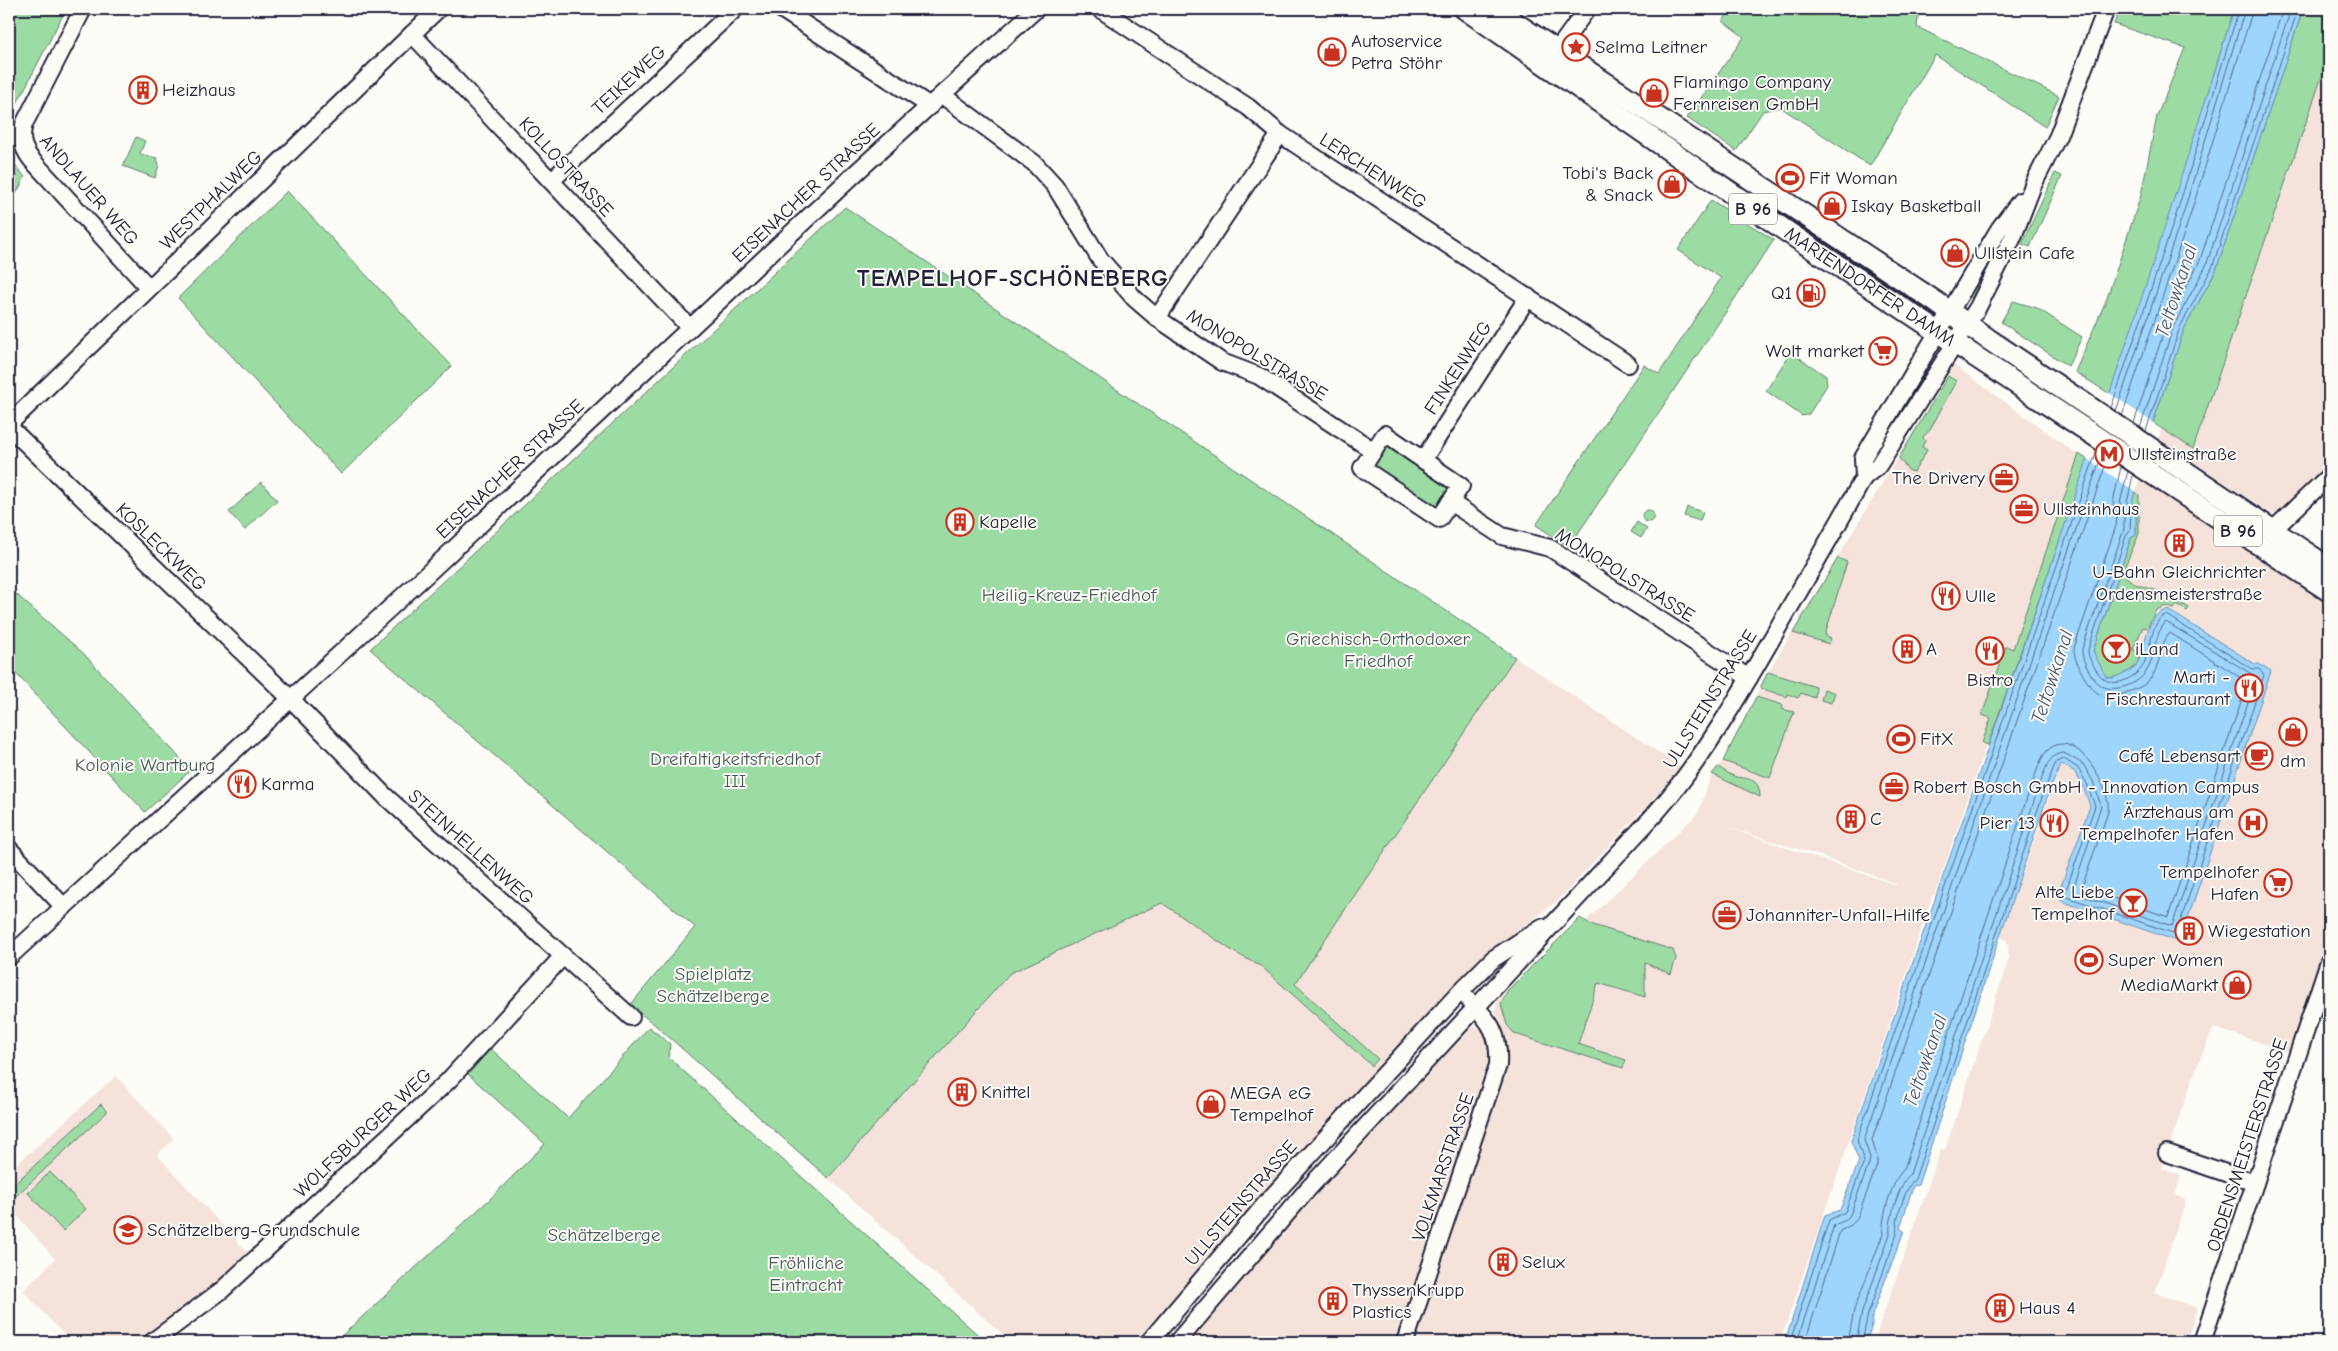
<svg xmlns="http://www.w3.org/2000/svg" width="2338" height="1351" font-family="'Comic Neue',sans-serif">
	<rect width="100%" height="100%" fill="#fdfcf7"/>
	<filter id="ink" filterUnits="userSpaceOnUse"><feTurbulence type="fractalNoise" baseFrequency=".02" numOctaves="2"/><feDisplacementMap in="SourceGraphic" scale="10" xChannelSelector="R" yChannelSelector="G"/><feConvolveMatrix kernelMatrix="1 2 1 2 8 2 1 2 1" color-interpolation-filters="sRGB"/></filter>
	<g filter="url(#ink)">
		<g fill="#f5e3db" fill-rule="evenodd">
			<path d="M2329,56V466L2281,511L2272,514L2158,439L2162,428L2193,449Z"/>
			<path d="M1954,365L2084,459L1935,894L1931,896L1932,897L1901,990L1780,1342H1413L1500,1084L1506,1059L1504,1034L1495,1011L1497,999L1601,907L1698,813L1712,774L1723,761L1768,672ZM1723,826L1818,855L1897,884L1896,885Z"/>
			<path d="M2139,474L2329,601V931L2290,1052L2214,1028L2197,1066L2170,1143H2166L2160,1160L2164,1162L2162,1169L2181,1176L2175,1195L2186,1200L2155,1293L2197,1308L2186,1342H1874L1941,1149L1945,1150L2009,958L2007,941L2000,936L2061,764L2073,770L2083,786L2090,806L2059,892L2061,900L2180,941L2270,671L2260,664L2144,651L2138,665L2093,653Z"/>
			<path d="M1515,657L1681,767L1656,796L1557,901L1489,953L1429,1015L1269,1187L1139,1342H1011L828,1178L1010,973L1163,903L1234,952L1262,967L1290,991Z"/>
			<path d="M1475,1026L1486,1031L1491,1050L1489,1068L1397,1342H1188L1331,1175L1466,1031Z"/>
			<path d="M116,1076L174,1139L157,1155L249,1254L214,1286L159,1327L135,1342H71L23,1291L55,1259L9,1206V1171Z"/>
		</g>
		<g fill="#9ddba4" stroke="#607e70">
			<path d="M9,9H66L9,119Z"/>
			<path d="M1731,9H1919L1917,27L2059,96L2045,127L1935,55L1870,166L1780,107L1763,111L1736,151L1687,118L1744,37L1723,21Z"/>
			<path d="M2120,9H2234L2172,210L2110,394L2075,372L2107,298L2141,195L2157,116L2185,48L2114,24Z"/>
			<path d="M2303,9H2329V56L2193,449L2153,423L2184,329L2216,270Z"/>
			<path d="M1569,68L1929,306L1925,313L1766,208Z"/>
			<path d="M136,137L145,141L140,154L157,158L159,165L155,178L123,166Z"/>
			<path d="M9,158L25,177L9,207Z"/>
			<path d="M2055,173L2062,176L2030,247L2022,244Z"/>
			<path d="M287,191L452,366L341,474L178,298Z"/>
			<path d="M1711,200L1774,240L1569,547L1536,525L1644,365L1659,374L1721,278L1678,250Z"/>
			<path d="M845,207L1515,657L1295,984L1378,1059L1372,1066L1262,967L1234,952L1162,903L1010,973L828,1178L653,1023L641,1014L628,1008L695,927L370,649Z"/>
			<path d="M2006,233L1974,299L1968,296Z"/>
			<path d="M2013,301L2037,308L2082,337L2068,366L2001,322Z"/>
			<path d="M1980,346L2042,386L2073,402L2069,407L1978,348Z"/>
			<path d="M1791,352L1826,376L1827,385L1809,414L1802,416L1766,391Z"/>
			<path d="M1948,376L1956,381L1930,430L1923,437L1925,441L1922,447L1927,450L1914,472L1909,471L1899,458Z"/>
			<path d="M1388,445L1449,485L1450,490L1437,508L1373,467C1374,457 1378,448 1388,445Z"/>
			<path d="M2079,454L2088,460L1988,745L1982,743L1991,718L1982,715L2006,646L2013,649Z"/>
			<path d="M261,482L277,500L245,530L229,512Z"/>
			<path d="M2134,490L2139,495V534L2125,566L2126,577L2135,584L2161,592L2189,608L2187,611L2177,605L2174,609L2166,606L2156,610L2147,628L2143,627L2133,649L2142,655C2136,669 2126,675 2110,678L2104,674L2093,651L2131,538L2136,535V507L2132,504Z"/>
			<path d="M1687,507L1703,512L1700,521L1684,516Z"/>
			<circle cx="1648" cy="516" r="6"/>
			<path d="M1637,522L1647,529L1641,538L1631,532Z"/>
			<path d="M1838,558L1847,562L1825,635L1831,638L1829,644L1793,633Z"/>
			<path d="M9,588L83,653L191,770L145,812L9,666Z"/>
			<path d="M1768,672L1816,687L1815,698L1801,693L1798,698L1788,694L1787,697L1760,688Z"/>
			<path d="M1824,689L1835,693L1831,703L1821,700Z"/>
			<path d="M1756,697L1783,705L1782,709L1794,712L1770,778L1723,761Z"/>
			<path d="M1718,767C1723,770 1730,775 1736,777C1750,779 1760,779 1760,797L1712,774Z"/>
			<path d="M1580,918L1590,924L1673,950L1676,958L1671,974L1645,963V997L1598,983L1578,1044L1626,1060L1623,1068L1515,1034L1507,1025L1501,1004L1507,991Z"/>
			<path d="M649,1027L670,1044L669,1058L986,1342H335L491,1198L545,1144L468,1074L491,1049L568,1118Z"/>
			<path d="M101,1104L107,1112L16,1196L9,1189Z"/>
			<path d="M50,1172L86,1209L63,1231L28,1193Z"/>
		</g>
		<path fill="#9dd5fd" stroke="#6c8daf" d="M2234,9H2303L2216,270L2184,329L2153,423L2132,503L2136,507V535L2131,538L2093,651L2106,677L2113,678L2135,668L2143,651L2142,650C2147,636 2150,611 2168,610L2255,664H2259L2271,671L2180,942L2064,902L2059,898V892L2090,806L2083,786L2074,771L2061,764L2049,792L2000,936L1918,1185L1913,1186L1900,1228L1904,1231L1872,1315V1325L1866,1342H1785L1825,1215L1840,1210L1859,1161L1851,1141C1981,764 2117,389 2234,9Z"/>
		<path fill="#fdfcf7" d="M2108,392L2155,424L2136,492L2086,458Z"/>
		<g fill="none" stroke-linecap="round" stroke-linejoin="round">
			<g stroke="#536a89" stroke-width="1">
				<path d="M2111,408L2177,212L2239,9"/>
				<path d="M2116,411L2183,214L2245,9"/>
				<path d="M2122,416L2190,216L2253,9"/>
				<path d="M2134,423L2167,322L2199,263L2283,9"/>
				<path d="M2140,428L2174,325L2206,266L2291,9"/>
				<path d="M2146,431L2180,327L2212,268L2298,9"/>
				<path d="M1790,1342L1829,1220L1845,1212L1864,1162L1857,1140L2097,450"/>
				<path d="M1797,1342L1834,1225L1846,1220L1850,1215L1869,1164L1870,1158L1864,1140L2102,454"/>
				<path d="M1805,1342L1840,1231L1851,1225L1857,1219L1877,1165V1157L1872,1140L2108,458"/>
				<path d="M1848,1342L1854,1310L1883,1234C1881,1219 1892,1180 1904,1169L2031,786C2036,776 2039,759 2047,751C2075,723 2112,788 2108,812L2082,887L2168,917L2247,684L2246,681L2170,633C2158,644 2162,668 2148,681C2143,687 2135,689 2128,692C2104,702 2094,695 2082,673C2078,665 2074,658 2074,648L2116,526L2117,515L2113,502L2121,467"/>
				<path d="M1856,1342L1862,1312L1890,1234C1888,1221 1900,1182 1910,1174L2038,789C2044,775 2047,753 2064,753L2083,764L2093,781L2101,806L2072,892L2172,926L2256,679L2255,676L2166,622C2153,634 2156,658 2146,672C2136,687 2104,697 2093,678C2088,669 2081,659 2082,649L2124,529V513L2120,503L2128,471"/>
				<path d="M1862,1342L1868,1314L1897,1234C1894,1223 1906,1185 1915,1179L2044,791L2056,762L2064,759L2078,768L2087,784L2095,806L2064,896L2176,934L2264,675L2259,669H2252L2166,615C2148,620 2152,662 2137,673C2121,685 2106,688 2095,668C2092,663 2088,657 2088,650L2126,536L2130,531L2131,511L2127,503L2133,475"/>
			</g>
			<g stroke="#22223b" stroke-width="20">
				<g id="minor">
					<path d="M83,9L24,124C20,138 22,147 31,159L149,288"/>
					<path d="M438,9L12,421L11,429L291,699L385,796L631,1017"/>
					<path d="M781,9L930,106"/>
					<path d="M1100,9L1248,107L1280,134L1628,364"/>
					<path d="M412,34L690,328"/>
					<path d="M1551,59L1587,9"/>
					<path d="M942,95L1034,163L1055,186L1100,259L1135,299L1157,318L1222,362L1259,376L1374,451"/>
					<path d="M551,181L735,9"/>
					<path d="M1157,318L1280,134"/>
					<path d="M1385,434L1461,486L1439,519L1362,468Z"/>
					<path d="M1423,460L1528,297"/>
					<path d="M1864,477L1863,458L1999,229L2020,201"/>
					<path d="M1450,502L1502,536L1550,548L1749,678"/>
					<path d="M2274,529L2329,476"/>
					<path d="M9,849L64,907"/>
					<path d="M9,957L426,575L860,169L1036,9"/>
					<path d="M2167,1153L2255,1183"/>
					<path d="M152,1342L222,1290L448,1081L563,956"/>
					<path d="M1149,1342L1268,1201L1460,992L1493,959L1542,927"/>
					<path d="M1177,1342L1307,1190L1655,814C1703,759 1739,696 1775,633C1805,581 1835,530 1864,477L1878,466L1978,307L2013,237L2033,185L2058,136L2106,9"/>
					<path d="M1405,1342L1498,1065C1500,1034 1490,1021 1469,1000"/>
					<path d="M2202,1342L2329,961"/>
				</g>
			</g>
			<g stroke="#22223b" stroke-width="24">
				<g id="major">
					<path id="s1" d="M1465,9L1789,233L2329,591"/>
					<path d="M1494,9L1936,302L1988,339L2329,568"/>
				</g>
			</g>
			<use href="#minor" stroke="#fdfcf7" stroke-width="16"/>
			<use href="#major" stroke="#fdfcf7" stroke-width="20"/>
		</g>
	</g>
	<defs>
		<g id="sight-ring" transform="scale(1.4375)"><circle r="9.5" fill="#fdfcf7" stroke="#c8321e" stroke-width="1.5"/><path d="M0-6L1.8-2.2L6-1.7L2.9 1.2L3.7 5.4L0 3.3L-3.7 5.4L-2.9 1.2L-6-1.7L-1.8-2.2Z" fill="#c8321e"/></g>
		<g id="shop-ring" transform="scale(1.4375)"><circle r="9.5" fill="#fdfcf7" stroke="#c8321e" stroke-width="1.5"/><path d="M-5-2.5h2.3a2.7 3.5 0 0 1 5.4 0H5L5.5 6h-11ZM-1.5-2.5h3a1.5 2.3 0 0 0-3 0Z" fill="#c8321e"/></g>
		<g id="building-ring" transform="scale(1.4375)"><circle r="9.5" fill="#fdfcf7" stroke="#c8321e" stroke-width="1.5"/><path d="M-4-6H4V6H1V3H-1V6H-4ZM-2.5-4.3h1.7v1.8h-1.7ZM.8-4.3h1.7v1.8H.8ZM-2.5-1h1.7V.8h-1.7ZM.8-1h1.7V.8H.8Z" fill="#c8321e"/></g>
		<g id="stadium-ring" transform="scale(1.4375)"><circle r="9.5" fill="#fdfcf7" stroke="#c8321e" stroke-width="1.5"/><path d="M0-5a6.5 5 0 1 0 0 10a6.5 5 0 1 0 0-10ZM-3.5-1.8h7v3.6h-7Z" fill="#c8321e"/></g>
		<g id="fuel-ring" transform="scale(1.4375)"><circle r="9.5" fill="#fdfcf7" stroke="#c8321e" stroke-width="1.5"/><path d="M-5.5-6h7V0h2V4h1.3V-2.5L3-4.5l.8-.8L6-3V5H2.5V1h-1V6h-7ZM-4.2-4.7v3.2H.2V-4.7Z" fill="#c8321e"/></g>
		<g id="supermarket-ring" transform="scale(1.4375)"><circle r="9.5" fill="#fdfcf7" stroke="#c8321e" stroke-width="1.5"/><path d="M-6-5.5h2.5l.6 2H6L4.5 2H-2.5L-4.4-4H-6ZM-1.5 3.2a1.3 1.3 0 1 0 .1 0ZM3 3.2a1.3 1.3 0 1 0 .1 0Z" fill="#c8321e"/></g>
		<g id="metro-ring" transform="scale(1.4375)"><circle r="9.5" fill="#fdfcf7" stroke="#c8321e" stroke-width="1.5"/><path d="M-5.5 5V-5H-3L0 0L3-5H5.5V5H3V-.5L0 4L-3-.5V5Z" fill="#c8321e"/></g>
		<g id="office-ring" transform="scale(1.4375)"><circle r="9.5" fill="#fdfcf7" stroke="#c8321e" stroke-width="1.5"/><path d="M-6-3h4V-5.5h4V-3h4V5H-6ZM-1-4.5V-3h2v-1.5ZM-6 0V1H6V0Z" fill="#c8321e"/></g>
		<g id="restaurant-ring" transform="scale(1.4375)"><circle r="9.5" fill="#fdfcf7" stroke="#c8321e" stroke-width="1.5"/><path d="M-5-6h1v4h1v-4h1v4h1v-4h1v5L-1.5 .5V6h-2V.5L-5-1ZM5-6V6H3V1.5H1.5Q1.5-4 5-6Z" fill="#c8321e"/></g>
		<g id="bar-ring" transform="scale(1.4375)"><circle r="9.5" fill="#fdfcf7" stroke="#c8321e" stroke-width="1.5"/><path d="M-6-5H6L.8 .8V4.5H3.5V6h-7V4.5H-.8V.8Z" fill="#c8321e"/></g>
		<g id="cafe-ring" transform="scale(1.4375)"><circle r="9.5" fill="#fdfcf7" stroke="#c8321e" stroke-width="1.5"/><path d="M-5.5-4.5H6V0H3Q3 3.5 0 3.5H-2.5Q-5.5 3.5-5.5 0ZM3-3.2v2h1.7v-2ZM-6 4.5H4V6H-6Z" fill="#c8321e"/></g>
		<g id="hospital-ring" transform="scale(1.4375)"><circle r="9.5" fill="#fdfcf7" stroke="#c8321e" stroke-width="1.5"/><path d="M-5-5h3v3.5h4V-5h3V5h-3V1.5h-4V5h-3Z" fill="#c8321e"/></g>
		<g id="school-ring" transform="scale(1.4375)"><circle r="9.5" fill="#fdfcf7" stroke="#c8321e" stroke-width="1.5"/><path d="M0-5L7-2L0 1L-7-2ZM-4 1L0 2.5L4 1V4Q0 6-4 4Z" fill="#c8321e"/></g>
	</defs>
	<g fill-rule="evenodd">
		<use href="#sight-ring" x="1576" y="47"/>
		<use href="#shop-ring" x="1332" y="52"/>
		<use href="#building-ring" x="143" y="90"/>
		<use href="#shop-ring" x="1654" y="93"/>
		<use href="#stadium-ring" x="1790" y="178"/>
		<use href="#shop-ring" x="1672" y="184"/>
		<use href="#shop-ring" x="1832" y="206"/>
		<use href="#shop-ring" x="1955" y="253"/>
		<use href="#fuel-ring" x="1811" y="293"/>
		<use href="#supermarket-ring" x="1883" y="351"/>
		<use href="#metro-ring" x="2109" y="454"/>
		<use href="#office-ring" x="2004" y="478"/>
		<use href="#office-ring" x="2024" y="509"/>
		<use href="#building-ring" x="960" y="522"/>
		<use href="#building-ring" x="2179" y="543"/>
		<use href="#restaurant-ring" x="1946" y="596"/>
		<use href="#building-ring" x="1907" y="649"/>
		<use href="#bar-ring" x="2116" y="649"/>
		<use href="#restaurant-ring" x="1990" y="651"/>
		<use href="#restaurant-ring" x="2249" y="688"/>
		<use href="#shop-ring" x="2293" y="732"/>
		<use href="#stadium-ring" x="1901" y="739"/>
		<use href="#cafe-ring" x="2259" y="756"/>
		<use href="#restaurant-ring" x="242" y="784"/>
		<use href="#office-ring" x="1894" y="787"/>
		<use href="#building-ring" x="1851" y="819"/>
		<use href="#restaurant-ring" x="2054" y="823"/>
		<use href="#hospital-ring" x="2253" y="823"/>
		<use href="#supermarket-ring" x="2278" y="883"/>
		<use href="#bar-ring" x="2133" y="903"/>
		<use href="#office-ring" x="1727" y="915"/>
		<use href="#building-ring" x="2189" y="931"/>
		<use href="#stadium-ring" x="2089" y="960"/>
		<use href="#shop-ring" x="2237" y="985"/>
		<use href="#building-ring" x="962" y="1092"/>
		<use href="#shop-ring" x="1211" y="1104"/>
		<use href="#school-ring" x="128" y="1230"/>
		<use href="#building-ring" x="1503" y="1262"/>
		<use href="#building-ring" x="1333" y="1301"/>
		<use href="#building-ring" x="2000" y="1308"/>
	</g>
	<g text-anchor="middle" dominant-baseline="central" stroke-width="4" stroke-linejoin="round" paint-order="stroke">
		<g fill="#fdfcf7" stroke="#646373" stroke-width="1">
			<rect x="1729" y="193.5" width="48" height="31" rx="4"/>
			<rect x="2214" y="515.5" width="48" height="31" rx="4"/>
		</g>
		<g font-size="18" font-weight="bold" fill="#22223b">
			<text x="1753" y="209">B 96</text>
			<text x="2238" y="531">B 96</text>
		</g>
		<g font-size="19" fill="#22223b" stroke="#fdfcf7" text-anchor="start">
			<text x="1351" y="41">Autoservice<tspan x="1351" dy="22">Petra Stöhr</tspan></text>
			<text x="1595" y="47">Selma Leitner</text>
			<text x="1673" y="82">Flamingo Company<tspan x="1673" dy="22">Fernreisen GmbH</tspan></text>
			<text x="162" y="90">Heizhaus</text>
			<text x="1653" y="173" text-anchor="end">Tobi's Back<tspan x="1653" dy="22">&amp; Snack</tspan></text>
			<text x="1809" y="178">Fit Woman</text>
			<text x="1851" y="206">Iskay Basketball</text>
			<text x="1974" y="253">Ullstein Cafe</text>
			<text x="1792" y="293" text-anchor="end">Q1</text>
			<text x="1864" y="351" text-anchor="end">Wolt market</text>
			<text x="2128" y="454">Ullsteinstraße</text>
			<text x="1985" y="478" text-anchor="end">The Drivery</text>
			<text x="2043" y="509">Ullsteinhaus</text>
			<text x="979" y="522">Kapelle</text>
			<text x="2179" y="572" text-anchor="middle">U-Bahn Gleichrichter<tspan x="2179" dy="22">Ordensmeisterstraße</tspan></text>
			<text x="1965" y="596">Ulle</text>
			<text x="1926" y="649">A</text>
			<text x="2135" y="649">iLand</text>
			<text x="2230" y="677" text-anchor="end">Marti -<tspan x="2230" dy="22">Fischrestaurant</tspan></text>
			<text x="1990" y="680" text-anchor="middle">Bistro</text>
			<text x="1920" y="739">FitX</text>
			<text x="2240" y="756" text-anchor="end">Café Lebensart</text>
			<text x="2293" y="761" text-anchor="middle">dm</text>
			<text x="261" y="784">Karma</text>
			<text x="1913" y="787">Robert Bosch GmbH - Innovation Campus</text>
			<text x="2234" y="812" text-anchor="end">Ärztehaus am<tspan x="2234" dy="22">Tempelhofer Hafen</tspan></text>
			<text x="1870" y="819">C</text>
			<text x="2035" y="823" text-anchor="end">Pier 13</text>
			<text x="2259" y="872" text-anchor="end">Tempelhofer<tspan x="2259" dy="22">Hafen</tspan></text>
			<text x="2114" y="892" text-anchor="end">Alte Liebe<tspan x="2114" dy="22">Tempelhof</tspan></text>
			<text x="1746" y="915">Johanniter-Unfall-Hilfe</text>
			<text x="2208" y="931">Wiegestation</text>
			<text x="2108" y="960">Super Women</text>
			<text x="2218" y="985" text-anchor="end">MediaMarkt</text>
			<text x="981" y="1092">Knittel</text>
			<text x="1230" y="1093">MEGA eG<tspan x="1230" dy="22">Tempelhof</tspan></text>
			<text x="147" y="1230">Schätzelberg-Grundschule</text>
			<text x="1522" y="1262">Selux</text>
			<text x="1352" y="1290">ThyssenKrupp<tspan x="1352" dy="22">Plastics</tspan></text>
			<text x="2019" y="1308">Haus 4</text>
		</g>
		<g font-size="19" fill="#22223b" stroke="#fdfcf7">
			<text transform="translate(629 80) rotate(-43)">TEIKEWEG</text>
			<text transform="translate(566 167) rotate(47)">KOLLOSTRASSE</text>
			<text transform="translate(1373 171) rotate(33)">LERCHENWEG</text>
			<text transform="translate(89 190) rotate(49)">ANDLAUER WEG</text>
			<text transform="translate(806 193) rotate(-43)">EISENACHER STRASSE</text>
			<text transform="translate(211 200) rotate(-44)">WESTPHALWEG</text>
			<text stroke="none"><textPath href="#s1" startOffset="491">MARIENDORFER DAMM</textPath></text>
			<text transform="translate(1257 355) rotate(31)">MONOPOLSTRASSE</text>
			<text transform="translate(1458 368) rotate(-57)">FINKENWEG</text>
			<text transform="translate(510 469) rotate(-43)">EISENACHER STRASSE</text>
			<text transform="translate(161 547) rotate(44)">KOSLECKWEG</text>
			<text transform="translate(1625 575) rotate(32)">MONOPOLSTRASSE</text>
			<text transform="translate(1710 699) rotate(-58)">ULLSTEINSTRASSE</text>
			<text transform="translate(471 847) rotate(42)">STEINHELLENWEG</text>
			<text transform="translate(363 1133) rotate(-43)">WOLFSBURGER WEG</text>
			<text transform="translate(2247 1145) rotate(-72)">ORDENSMEISTERSTRASSE</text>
			<text transform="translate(1443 1167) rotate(-71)">VOLKMARSTRASSE</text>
			<text transform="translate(1241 1203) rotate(-49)">ULLSTEINSTRASSE</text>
		</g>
		<g font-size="19" fill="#475a5a" stroke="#fdfcf7">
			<text x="1069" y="595">Heilig-Kreuz-Friedhof</text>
			<text x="1378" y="639">Griechisch-Orthodoxer<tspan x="1378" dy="22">Friedhof</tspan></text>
			<text x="735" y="759">Dreifaltigkeitsfriedhof<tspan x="735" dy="22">III</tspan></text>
			<text x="145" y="765">Kolonie Wartburg</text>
			<text x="713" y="974">Spielplatz<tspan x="713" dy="22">Schätzelberge</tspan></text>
			<text x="604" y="1235">Schätzelberge</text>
			<text x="806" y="1263">Fröhliche<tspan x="806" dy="22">Eintracht</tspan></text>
		</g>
		<g font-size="20" font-style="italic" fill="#475875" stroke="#fdfcf7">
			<text transform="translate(2176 291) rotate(-72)">Teltowkanal</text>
			<text transform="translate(2052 677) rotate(-72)">Teltowkanal</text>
			<text transform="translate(1925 1061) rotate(-71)">Teltowkanal</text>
		</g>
		<g font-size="24" font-weight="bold" letter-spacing="1" fill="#22223b" stroke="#fdfcf7">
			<text x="1013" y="278">TEMPELHOF-SCHÖNEBERG</text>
		</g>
	</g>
	<rect width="2338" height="1351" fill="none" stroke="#fdfcf7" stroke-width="30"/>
	<rect x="15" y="15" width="2308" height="1321" fill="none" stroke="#22223b" stroke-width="2" filter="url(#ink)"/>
</svg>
